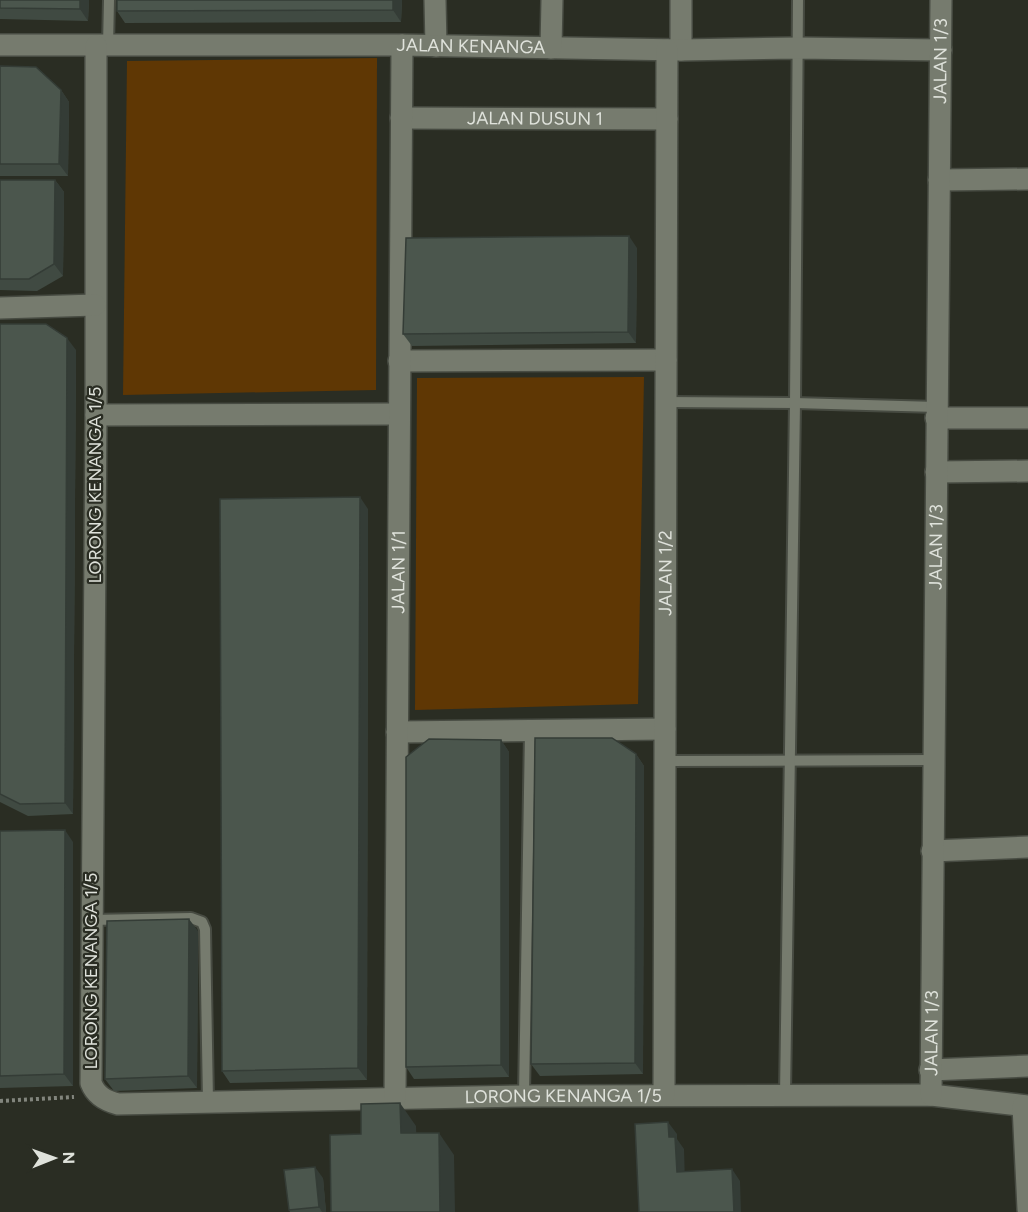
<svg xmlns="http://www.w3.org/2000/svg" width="1028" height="1212" font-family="Figtree,sans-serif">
	<rect width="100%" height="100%" fill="#2a2d23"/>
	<g fill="#5f3704">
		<path d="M377,58L376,390L123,395L127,61Z"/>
		<path d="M644,377L638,704L415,710L417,378Z"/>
	</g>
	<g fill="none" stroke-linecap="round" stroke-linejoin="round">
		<g stroke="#474b42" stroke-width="14">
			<g id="lane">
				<path d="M108,46L109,0"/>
				<path d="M666,402L795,403L937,407"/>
				<path d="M665,761L933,760"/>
				<path d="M91,920L191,918L202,922L205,929L208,1101"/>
				<path d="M785,1095L795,403L798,0"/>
				<path d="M524,1096L530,731"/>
			</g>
		</g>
		<g stroke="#474b42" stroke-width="24">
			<g id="street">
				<path d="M435,0L436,46"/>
				<path d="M681,0V50"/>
				<path id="s1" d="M0,45H402L681,50L798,48L941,50"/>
				<path id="s2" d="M96,46V415L91,1083C96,1096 106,1101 118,1104L524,1096L931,1095L1028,1106"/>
				<path d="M551,48L552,0"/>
				<path id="s3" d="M401,118L667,119"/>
				<path d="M939,180L1028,179"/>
				<path d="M0,308L95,305"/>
				<path d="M399,361L666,360"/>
				<path d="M96,415L399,414"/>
				<path d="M936,418H1028"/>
				<path d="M936,472L1028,471"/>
				<path d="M397,732L665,729"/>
				<path d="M932,851L1028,847"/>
				<path d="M930,1070L1028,1066"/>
				<path id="s4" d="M664,1095L667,50"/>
				<path id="s5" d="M931,1095L941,0"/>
				<path id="s6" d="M395,1098L402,45"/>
				<path d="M1023,1106L1028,1209"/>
			</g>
		</g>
		<path stroke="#82857d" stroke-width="4" stroke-dasharray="3 3" stroke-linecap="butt" d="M0,1101L74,1097"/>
		<use href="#lane" stroke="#767b6e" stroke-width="10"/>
		<use href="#street" stroke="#767b6e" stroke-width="21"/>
	</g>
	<g fill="#404a42">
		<path d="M0,0H89L88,21L0,19Z"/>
		<path d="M117,0H402L401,22L125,23L117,11Z"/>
		<path d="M0,66L61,90L69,102L68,176H0Z"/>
		<path d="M0,180H55L64,192L63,276L37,291L0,290Z"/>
		<path d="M637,248L636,343L412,346L403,334Z"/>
		<path d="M0,324L76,350L73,814L28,816L0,802Z"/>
		<path d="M368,509L367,1080L230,1083L222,1071Z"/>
		<path d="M501,740L509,752V1077L414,1079L406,1067Z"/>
		<path d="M636,754L644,766L643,1074L540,1076L531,1064Z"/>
		<path d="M0,831L73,842V1086L0,1088Z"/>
		<path d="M198,931L197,1088L114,1091L105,1079Z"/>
		<path d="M323,1178L326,1212H290L289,1210Z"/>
	</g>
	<g fill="#343c36">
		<path d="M80,0H89L88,21L80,9Z"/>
		<path d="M393,0H402L401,22L393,10Z"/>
		<path d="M61,90L69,102L68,176L59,164Z"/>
		<path d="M55,180L64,192L63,276L54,264Z"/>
		<path d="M629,236L637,248L636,343L628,332Z"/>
		<path d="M67,338L76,350L73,814L65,803Z"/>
		<path d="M360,497L368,509L367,1080L358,1068Z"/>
		<path d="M501,740L509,752V1077L501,1065Z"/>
		<path d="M636,754L644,766L643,1074L635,1063Z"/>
		<path d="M65,830L73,842V1086L64,1074Z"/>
		<path d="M189,919L198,931L197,1088L188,1076Z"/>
		<path d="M400,1103L416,1126L417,1156L401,1133Z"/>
		<path d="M668,1122L677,1134V1139L684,1149L685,1183L677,1172L669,1137Z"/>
		<path d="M439,1133L454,1155L455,1212H440Z"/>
		<path d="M315,1167L323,1178L326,1212H322L319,1207Z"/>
		<path d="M732,1169L740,1181L741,1212H734Z"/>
	</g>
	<g fill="#4b564d" stroke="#343c36" stroke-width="1.5">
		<path d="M0,0H80V9L0,8Z"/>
		<path d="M117,0H393V10L117,11Z"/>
		<path d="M0,66L36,67L61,90L59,164H0Z"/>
		<path d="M0,180H55L54,264L29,279H0Z"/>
		<path d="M629,236L628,332L403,334L406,238Z"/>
		<path d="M0,324H46L67,338L65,803L20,804L0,794Z"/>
		<path d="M360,497L358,1068L222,1071L220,499Z"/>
		<path d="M535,738H612L636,754L635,1063L531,1064Z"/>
		<path d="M429,739L501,740V1065L406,1067V757Z"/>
		<path d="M65,830L64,1074L0,1076V831Z"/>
		<path d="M189,919L188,1076L105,1079L107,921Z"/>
		<path d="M400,1103L401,1133H439L440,1212H331L330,1135L361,1134V1104Z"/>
		<path d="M668,1122L669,1137H675L677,1172L732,1169L734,1212H639L635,1124Z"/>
		<path d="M315,1167L319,1207L289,1210L284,1170Z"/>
	</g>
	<g text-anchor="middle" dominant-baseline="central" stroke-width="4.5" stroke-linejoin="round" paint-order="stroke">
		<g font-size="18" fill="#dfe2db" stroke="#2a2d23">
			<text stroke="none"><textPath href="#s1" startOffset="471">JALAN KENANGA</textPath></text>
			<text stroke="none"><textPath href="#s5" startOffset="1034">JALAN 1/3</textPath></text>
			<text stroke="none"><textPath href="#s3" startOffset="134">JALAN DUSUN 1</textPath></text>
			<text transform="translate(95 485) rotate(-90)">LORONG KENANGA 1/5</text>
			<text stroke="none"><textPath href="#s5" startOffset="548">JALAN 1/3</textPath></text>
			<text stroke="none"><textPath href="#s6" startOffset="526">JALAN 1/1</textPath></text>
			<text stroke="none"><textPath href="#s4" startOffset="522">JALAN 1/2</textPath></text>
			<text transform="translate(91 971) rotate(-90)">LORONG KENANGA 1/5</text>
			<text stroke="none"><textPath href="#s5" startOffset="62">JALAN 1/3</textPath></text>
			<text stroke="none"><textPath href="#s2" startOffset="1518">LORONG KENANGA 1/5</textPath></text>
		</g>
	</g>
	<g transform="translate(54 1158) rotate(89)" stroke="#2a2d23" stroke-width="4.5" paint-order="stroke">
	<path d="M0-4.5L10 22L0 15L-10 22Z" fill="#dfe2db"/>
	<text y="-9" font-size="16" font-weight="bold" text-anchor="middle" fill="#dfe2db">N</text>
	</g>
</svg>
